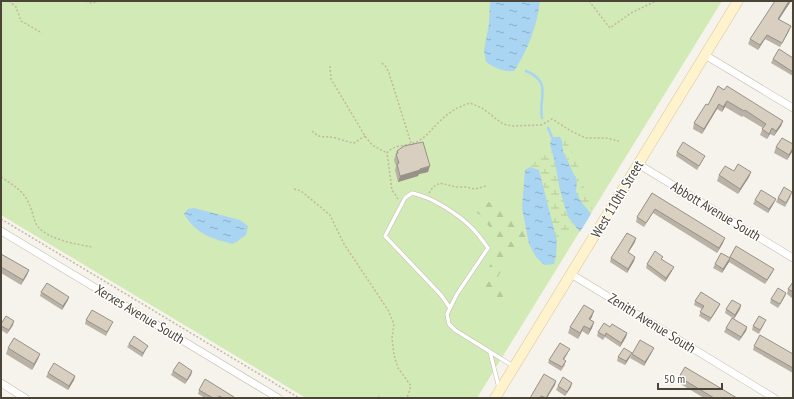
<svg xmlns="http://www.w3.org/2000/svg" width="794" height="399" font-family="'PT Sans Narrow',sans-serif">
	<defs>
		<pattern id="forest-firs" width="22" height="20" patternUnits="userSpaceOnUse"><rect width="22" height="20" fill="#d2eab5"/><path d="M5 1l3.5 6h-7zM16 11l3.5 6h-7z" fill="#b6ca9c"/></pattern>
		<pattern id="wetland-marsh" width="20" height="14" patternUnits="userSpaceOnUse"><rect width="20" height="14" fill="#d2eab5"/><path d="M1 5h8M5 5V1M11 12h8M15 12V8" fill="none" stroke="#b6ca9c"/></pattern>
		<pattern id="water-ripples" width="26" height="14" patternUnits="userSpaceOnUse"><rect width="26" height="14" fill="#a9d4f2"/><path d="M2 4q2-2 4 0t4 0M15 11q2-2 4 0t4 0" fill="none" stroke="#8caec5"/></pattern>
	</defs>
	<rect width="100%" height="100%" fill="#f6f3ec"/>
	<path fill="#d2eab5" d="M1,1H722L477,398H306L1,215Z"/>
	<path fill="url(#forest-firs)" d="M482,198L501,209L508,211L515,221L523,226L526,232L525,242L516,248L495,281L503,296L501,299L480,287L479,283L501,248L499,245L502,243L480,215L474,211Z"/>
	<g fill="url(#wetland-marsh)">
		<path d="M560,137H565L580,170L586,194L593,205L591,214L580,200L576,191L577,181L563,151L562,141Z"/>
		<path d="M550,144L568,217L580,232L571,230L564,234L557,241L539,171L530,167L529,161L549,152Z"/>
	</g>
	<g fill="url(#water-ripples)">
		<path d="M490,1H540C537,26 528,50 514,71C502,72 496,68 486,62L484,50L489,24Z"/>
		<path d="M552,137H560L562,141L563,151L577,181L576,191L580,200L591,214L580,232L568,217L560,190L555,163L550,144Z"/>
		<path d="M530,167L539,170L557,241L556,256L554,264L544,265L536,257L529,244L522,208L525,170Z"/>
		<path d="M194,208L240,220L248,226L246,235L233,244C212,239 196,234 184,214L188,209Z"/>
	</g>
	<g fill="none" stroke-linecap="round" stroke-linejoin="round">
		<g stroke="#a9d4f2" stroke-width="2.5">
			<path d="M526,71C553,82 538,98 542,118"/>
			<path d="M548,128L552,137"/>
		</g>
		<g stroke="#c2bbae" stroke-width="4.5">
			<g id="lane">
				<path d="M450,308L441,295L385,236L405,198L412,193C432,197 458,214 472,228C478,234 483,241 488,248L457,294L447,314L449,324L455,330L513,366"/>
				<path d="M490,352L499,388"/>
			</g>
		</g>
		<g stroke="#c2bbae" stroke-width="8">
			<g id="street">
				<path d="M705,55L793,108"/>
				<path d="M638,164L793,258"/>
				<path d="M1,231L278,398"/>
				<path d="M571,274L774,398"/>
				<path d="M1,383L25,398"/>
			</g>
		</g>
		<g stroke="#d6c79b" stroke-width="11">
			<path id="secondary" d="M495,398L738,1"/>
		</g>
		<g stroke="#c4b79f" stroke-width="1.5" stroke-dasharray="2 2" stroke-linecap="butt">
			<path d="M9,1L16,7L21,21L42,33"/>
			<path d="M86,1L91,3L101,1"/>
			<path d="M589,1L610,28L631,13L656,1"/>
			<path d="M382,63L386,67L389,73L411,143"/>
			<path d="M330,66L331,79L365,136L372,145L387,153"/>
			<path d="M312,131C321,140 324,135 336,138C342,140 348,142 354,143L365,136"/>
			<path d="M1,177C13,185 24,191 29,204C33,211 33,220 38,227C50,240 76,244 92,247"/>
			<path d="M294,189L301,191L330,215L344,244L388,310L394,324L392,338L394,355L398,368L411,386L407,398"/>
			<path d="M429,193L433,187L440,183L456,187H465L475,189L486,186"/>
			<path d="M398,199L392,190L387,153C395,143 409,147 418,141C428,136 433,127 441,120C449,112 460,106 470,103L482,108L503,124L512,126L541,125L552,119L571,131L586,138H606L619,141"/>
			<path d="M1,219L299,398"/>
			<path d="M378,397L381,398"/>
		</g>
		<use href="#lane" stroke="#fff" stroke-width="3.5"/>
		<use href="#street" stroke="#fff" stroke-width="7"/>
		<use href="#secondary" stroke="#fff3cd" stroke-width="10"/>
	</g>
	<g fill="#bab2a6">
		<path d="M791,1L779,19L789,31L780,47L765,39L758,50L748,44L750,39Z"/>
		<path d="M793,58V76L771,63L773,59Z"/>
		<path d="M718,86L783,121L781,126L774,136L770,134L767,139L760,135L763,128L743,116L742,117L725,107L722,112L717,109L702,134L693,129L694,123L708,105Z"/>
		<path d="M793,144V151L787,160L774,153L776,147Z"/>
		<path d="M397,151L428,172L419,174L418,176L398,182L395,170L396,166L394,160Z"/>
		<path d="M677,152L703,160L697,170L676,156Z"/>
		<path d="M734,171L751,172L749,177L738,194L717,181L719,175Z"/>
		<path d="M652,193L723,243L717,253L653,213L644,227L636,222L637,217Z"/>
		<path d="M791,196L785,207L776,202L778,198Z"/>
		<path d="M755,200L774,203L768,213L753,204Z"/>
		<path d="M635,242L628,253L635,257L634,261L627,273L610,262L611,258Z"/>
		<path d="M736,246L772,273L765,284L729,262L722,273L713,268L715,264L729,258Z"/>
		<path d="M1,254L29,270L27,275L21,285L1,273Z"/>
		<path d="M662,260L672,271L665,282L646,268L647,264Z"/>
		<path d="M793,282V299L787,294L788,289Z"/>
		<path d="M41,292L68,300L62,310L40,296Z"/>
		<path d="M786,293L785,296L778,308L770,303L771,299Z"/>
		<path d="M695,301L720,304L718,308L709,322L699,316L702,309L694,305Z"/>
		<path d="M741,305L740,309L734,319L725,313L726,309Z"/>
		<path d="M592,317L590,319L594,322L592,328L588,335L582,331L578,339L568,333L570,327Z"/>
		<path d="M86,320L111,326L106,336L85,324Z"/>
		<path d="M1,324L13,325L7,334L1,330Z"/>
		<path d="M764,324L759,334L752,330L753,326Z"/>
		<path d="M610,327L627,333L626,337L620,347L605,337L603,340L597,336L598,332Z"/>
		<path d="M747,327L746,331L739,341L724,332L726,328Z"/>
		<path d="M129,344L146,349L142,357L127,347Z"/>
		<path d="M754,346L793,354V373L753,350Z"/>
		<path d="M8,348L40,354L38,359L32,370L6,354Z"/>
		<path d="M652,352L644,366L630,358L632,354Z"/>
		<path d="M568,353L564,360L565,365L561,371L548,363L549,360Z"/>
		<path d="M632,353L630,357L625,365L617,361L618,357Z"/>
		<path d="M173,371H192L191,375L185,384L171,375Z"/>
		<path d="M48,373L75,376L74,380L68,390L46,377Z"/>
		<path d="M679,377L737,398H704L677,382Z"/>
		<path d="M558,386L571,387L565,396L556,390Z"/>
		<path d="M199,390L234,398H205L198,394Z"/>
	</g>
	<g fill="#979187">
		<path d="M789,1H791L776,24L778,19Z"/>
		<path d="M791,26L789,31L780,47L782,43Z"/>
		<path d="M767,35L765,39L758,50L760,45Z"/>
		<path d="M727,101L725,107L722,112L723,107Z"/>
		<path d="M719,104L717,109L702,134L704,129Z"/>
		<path d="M783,121L781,126L774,136L776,131Z"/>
		<path d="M772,128L770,134L767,139L769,134Z"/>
		<path d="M793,148V150L787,160L789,155Z"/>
		<path d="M430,166L428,172L419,174L418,176L398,182L400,176L420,169Z"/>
		<path d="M751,172L749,177L738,194L740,189Z"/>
		<path d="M776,199L774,203L768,213L769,209Z"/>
		<path d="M636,238L635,242L626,256L628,252Z"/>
		<path d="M725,238L723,243L717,253L719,248Z"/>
		<path d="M635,257L634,261L627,273L628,269Z"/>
		<path d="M730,258L729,262L722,273L723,269Z"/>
		<path d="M674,267L672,271L665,282L666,278Z"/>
		<path d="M774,269L772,273L765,284L767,280Z"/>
		<path d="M29,270L27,275L21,285L23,280Z"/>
		<path d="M786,293L785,296L778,308L780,304Z"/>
		<path d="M69,297L68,300L62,310L63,306Z"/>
		<path d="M720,304L718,308L709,322L711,318Z"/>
		<path d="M741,305L740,309L734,319L735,315Z"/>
		<path d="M594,311L592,317L587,324L589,319Z"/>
		<path d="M14,321L13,325L7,334L9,330Z"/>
		<path d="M594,322L592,328L588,335L590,329Z"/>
		<path d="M584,326L582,331L578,339L580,333Z"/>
		<path d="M747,327L746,331L739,341L741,337Z"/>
		<path d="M627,333L626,337L620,347L621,343Z"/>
		<path d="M148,346L146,349L142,357L143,353Z"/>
		<path d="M654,348L652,352L644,366L645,362Z"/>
		<path d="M632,353L630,357L625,365L626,361Z"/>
		<path d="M40,354L38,359L32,370L34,364Z"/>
		<path d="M192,371L191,375L185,384L187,380Z"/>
		<path d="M75,376L74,380L68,390L69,386Z"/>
		<path d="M556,381L555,385L547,398H546Z"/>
		<path d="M572,383L571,387L565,396L567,392Z"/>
	</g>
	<g fill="#d8cfc1" stroke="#979187">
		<path d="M775,1H789L778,19L791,26L782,43L767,35L760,45L750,39Z"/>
		<path d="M779,49L793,58V72L773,59Z"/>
		<path d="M718,86L724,90L727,86L783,121L776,131L772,128L769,134L762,129L766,124L745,110L744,111L727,101L723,107L719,104L704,129L694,123L706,104L708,105Z"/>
		<path d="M782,138L793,144V148L789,155L776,147Z"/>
		<path d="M423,142L430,166L420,169V170L400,176L397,164L399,163L396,154L398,153L397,151L404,146Z"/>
		<path d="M683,142L705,156L699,166L677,152Z"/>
		<path d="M738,164L751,172L740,189L719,175L725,166L734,171Z"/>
		<path d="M784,187L792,192L786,203L778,198Z"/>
		<path d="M761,190L776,199L769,209L755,200Z"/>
		<path d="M652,193L725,238L719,248L655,209L646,223L637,217Z"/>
		<path d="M627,233L636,238L628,252L635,257L628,269L611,258Z"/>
		<path d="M736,246L774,269L767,280L730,257Z"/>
		<path d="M655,251L663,257L661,259L674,267L666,278L647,264Z"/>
		<path d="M721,253L730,258L723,269L715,264Z"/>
		<path d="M1,254L29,270L23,280L1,267Z"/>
		<path d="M793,282V292L788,289Z"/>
		<path d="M47,283L69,297L63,306L41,292Z"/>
		<path d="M778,288L786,293L780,304L771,299Z"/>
		<path d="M701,292L720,304L711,318L700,312L704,306L695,301Z"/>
		<path d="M732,300L741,305L735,315L726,309Z"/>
		<path d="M584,305L594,311L589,319L594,322L590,329L584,326L580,333L570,327Z"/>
		<path d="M92,310L113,322L107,332L86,320Z"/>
		<path d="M6,316L14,321L9,330L1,326V324Z"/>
		<path d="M759,316L766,320L760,330L753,326Z"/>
		<path d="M732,318L747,327L741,337L726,328Z"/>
		<path d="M604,323L610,327L612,324L627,333L621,343L606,333L605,336L598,332Z"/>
		<path d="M760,335L793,354V368L754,346Z"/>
		<path d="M134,336L148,346L143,353L129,344Z"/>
		<path d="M14,338L40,354L34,364L8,348Z"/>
		<path d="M640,340L654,348L645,362L632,354Z"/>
		<path d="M560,343L570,349L563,359L566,361L562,367L549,360Z"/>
		<path d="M624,348L632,353L626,361L618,357Z"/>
		<path d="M179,362L192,371L187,380L173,371Z"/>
		<path d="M54,363L75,376L69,386L48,373Z"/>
		<path d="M685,367L737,398H714L679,377Z"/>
		<path d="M544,374L556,381L546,398L541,396L540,398H530Z"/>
		<path d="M563,377L572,383L567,392L558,386Z"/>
		<path d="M205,379L234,397V398H223L219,396L218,398H213L199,390Z"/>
	</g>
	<g text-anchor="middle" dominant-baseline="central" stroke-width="3" stroke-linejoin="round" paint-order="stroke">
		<g font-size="14" fill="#4b4439" stroke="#fff">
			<text transform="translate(617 199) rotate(-59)">West 110th Street</text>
			<text transform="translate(716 211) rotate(31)">Abbott Avenue South</text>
			<text transform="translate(140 314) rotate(31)">Xerxes Avenue South</text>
			<text transform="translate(652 323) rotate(32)">Zenith Avenue South</text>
		</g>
	</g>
	<rect width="794" height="399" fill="none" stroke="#4b4439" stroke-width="4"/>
	<path d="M658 383v6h64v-6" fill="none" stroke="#4b4439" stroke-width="2"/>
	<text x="664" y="383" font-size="12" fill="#4b4439" stroke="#ffffff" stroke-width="3" paint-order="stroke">50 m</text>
</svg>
